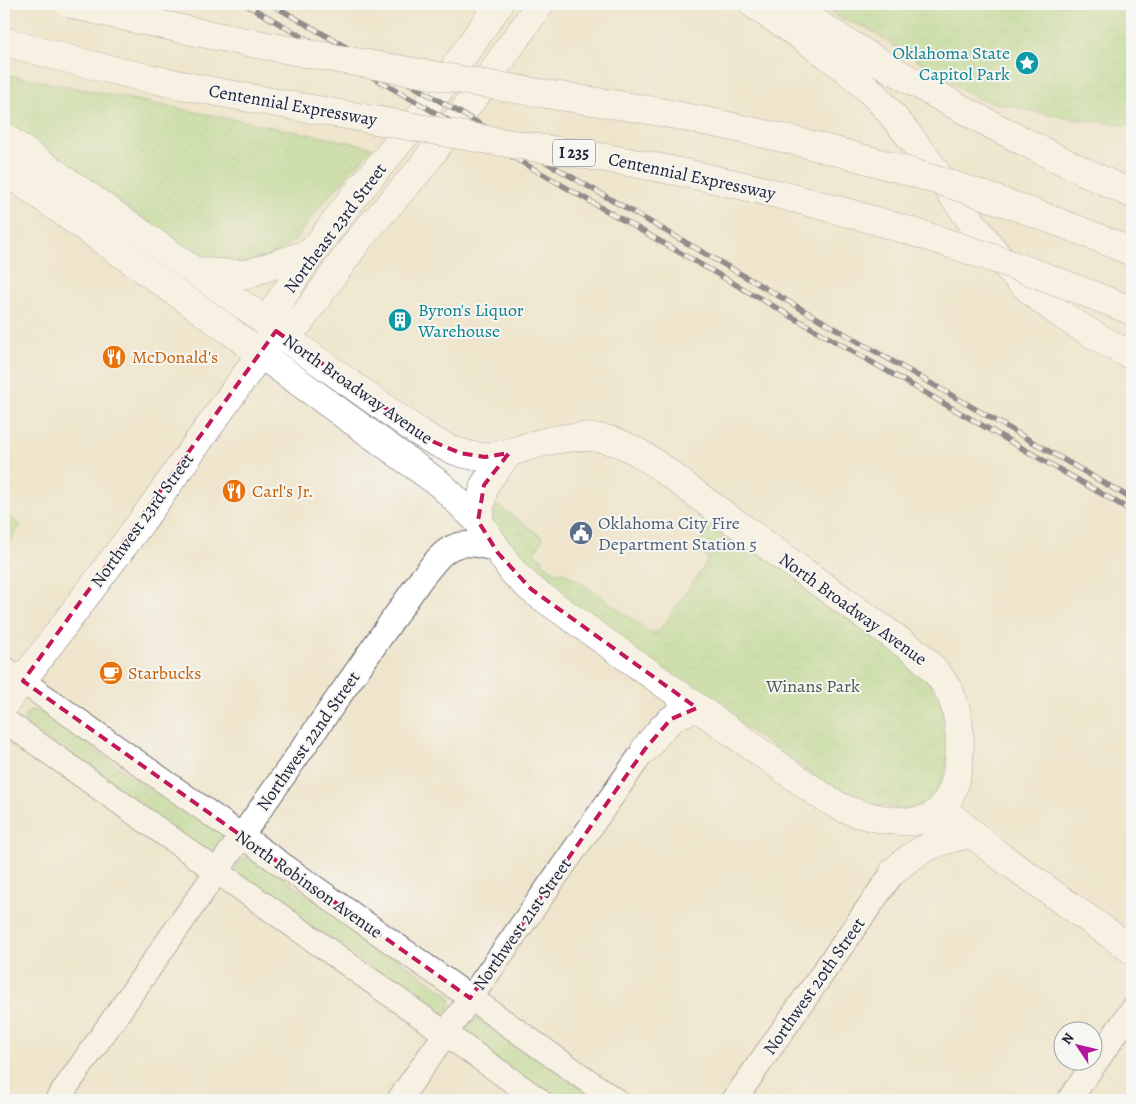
<svg xmlns="http://www.w3.org/2000/svg" width="1136" height="1104" font-family="Alegreya,serif">
	<defs>
		<pattern id="grass-dots" width="8" height="8" patternUnits="userSpaceOnUse" patternTransform="scale(1.25)"><rect width="8" height="8" fill="#a7d887"/><path d="M2 2h.1M6 6h.1" fill="none" stroke="#8fb975" stroke-width="1.8" stroke-linecap="round"/></pattern>
		<pattern id="park-crowns" width="20" height="18" patternUnits="userSpaceOnUse" patternTransform="scale(1.25)"><rect width="20" height="18" fill="#a7d887"/><path d="M2 6a3 3 0 1 1 6 0M12 15a3 3 0 1 1 6 0" fill="none" stroke="#8fb975"/></pattern>
	</defs>
	<rect width="100%" height="100%" fill="#f6f6f2"/>
	<filter id="ink" filterUnits="userSpaceOnUse"><feTurbulence type="fractalNoise" baseFrequency=".02" numOctaves="2"/><feDisplacementMap in="SourceGraphic" scale="10" xChannelSelector="R" yChannelSelector="G"/><feConvolveMatrix kernelMatrix="1 2 1 2 8 2 1 2 1" color-interpolation-filters="sRGB"/></filter>
	<filter id="wash" filterUnits="userSpaceOnUse"><feTurbulence type="fractalNoise" baseFrequency=".0096" numOctaves="4" result="noise"/><feDisplacementMap in="SourceGraphic" scale="20" xChannelSelector="R" yChannelSelector="G"/><feGaussianBlur stdDeviation="1.12" result="paint"/><feColorMatrix in="noise" values="0 0 0 0 0 0 0 0 0 0 0 0 0 0 0 0 0 1.4 0 .05"/><feComposite in="paint" operator="in"/></filter>
	<g filter="url(#wash)">
		<rect width="100%" height="100%" fill="#efe5cc"/>
		<g fill="url(#grass-dots)" stroke="#647d61">
			<path d="M4,74L373,147L316,211L295,240L273,255L242,263L199,258L4,121Z"/>
			<path d="M31,710L39,711L49,717L154,793L179,801L222,833C224,845 219,853 207,852L27,726L24,716Z"/>
			<path d="M250,855L449,995L451,1000L449,1010L441,1016L238,876L235,869L237,863Z"/>
			<path d="M479,1018L485,1020L601,1100H553L469,1041C461,1031 467,1021 479,1018Z"/>
		</g>
		<g fill="url(#park-crowns)" stroke="#647d61">
			<path d="M816,4H1132V118L1127,125L1072,119L978,99L865,27L844,20Z"/>
			<path d="M494,507H500L543,538L534,554L543,559L541,562L557,573L560,570L586,586L652,634L654,631L658,633L709,559L694,549L708,530L719,525L922,671L944,708L948,758L943,781L925,804L908,811L846,798L530,576L492,520Z"/>
			<path d="M4,513L21,525L4,549Z"/>
		</g>
	</g>
	<g filter="url(#ink)">
		<g fill="none" stroke-linecap="round" stroke-linejoin="round">
			<g stroke="#6a666e" stroke-width="26">
				<g id="minor">
					<path d="M4,668L615,1100"/>
					<path d="M4,720L539,1100"/>
					<path d="M57,1100L421,579C446,547 454,536 497,550"/>
					<path d="M399,1100L645,749"/>
					<path d="M734,1100L894,871"/>
					<path d="M1069,1100L1132,1010"/>
				</g>
			</g>
			<g stroke="#6a666e" stroke-width="29">
				<g id="major">
					<path d="M276,331L299,323L359,239L417,173L481,88L540,4"/>
					<path d="M276,331V307L312,252L352,199L420,117L499,4"/>
					<path d="M260,354L441,485L478,521L513,572L531,589L816,792C823,797 831,802 839,806C858,816 908,827 928,818C963,802 964,738 955,706C949,685 934,668 918,654C848,604 778,553 708,503C680,483 645,451 613,441C585,433 554,438 527,447C513,451 498,458 483,457C458,455 437,444 417,431L276,331"/>
					<path d="M478,521L484,485L509,453"/>
					<path d="M4,705L142,521L271,339"/>
					<path d="M645,749C662,728 670,714 697,708"/>
					<path d="M942,808L993,851L1132,950"/>
					<path d="M894,871C917,849 941,839 972,834"/>
				</g>
			</g>
			<g stroke="#6a666e" stroke-width="29">
				<g id="highway">
					<path d="M753,4C795,33 842,61 877,98C925,150 961,212 1006,266C1040,306 1087,332 1132,356"/>
					<path d="M788,4C897,78 1013,139 1132,194"/>
					<path d="M4,137L253,312L276,331"/>
					<path d="M4,170L229,330L260,354"/>
					<path d="M197,272L247,274L312,252"/>
				</g>
			</g>
			<use href="#minor" stroke="#fff" stroke-width="24"/>
			<use href="#major" stroke="#fff" stroke-width="28"/>
			<use href="#highway" stroke="#fff" stroke-width="28"/>
			<g stroke="#22223b" stroke-width="5.5">
				<g id="rail">
					<path d="M245,4L1132,511"/>
					<path d="M271,4L1132,499"/>
				</g>
			</g>
			<use href="#rail" stroke="#f6f6f2" stroke-width="4" stroke-dasharray="11" stroke-linecap="butt"/>
			<g stroke="#6a666e" stroke-width="29" stroke-linecap="butt">
				<g id="highway-bridge">
					<path d="M70,4C223,41 378,66 534,92C582,100 632,106 680,116C834,146 988,190 1132,252"/>
					<path d="M4,41C112,74 223,94 335,113C398,124 462,136 525,146C558,151 591,155 623,161C801,193 965,242 1132,311"/>
				</g>
			</g>
			<use href="#highway-bridge" stroke="#fff" stroke-width="28"/>
		</g>
	</g>
	<path d="M0 0H1136V1104H0ZM276,331L434,442L460,453L485,457L509,453L484,485L478,521L498,553L531,589L697,708L671,719L645,749L470,998L23,681Z" fill="#efe5cc" fill-opacity=".55" fill-rule="evenodd"/>
	<path fill="none" stroke="#c2185b" stroke-width="4" stroke-dasharray="10 6" stroke-linejoin="round" d="M276,331L434,442L460,453L485,457L509,453L484,485L478,521L498,553L531,589L697,708L671,719L645,749L470,998L23,681Z"/>
	<defs>
		<g id="sight-disc" transform="scale(1.25)"><circle r="9.5" fill="#0f9aa8" stroke="#f6f6f2"/><path d="M0-6L1.8-2.2L6-1.7L2.9 1.2L3.7 5.4L0 3.3L-3.7 5.4L-2.9 1.2L-6-1.7L-1.8-2.2Z" fill="#fff"/></g>
		<g id="building-disc" transform="scale(1.25)"><circle r="9.5" fill="#0f9aa8" stroke="#f6f6f2"/><path d="M-4-6H4V6H1V3H-1V6H-4ZM-2.5-4.3h1.7v1.8h-1.7ZM.8-4.3h1.7v1.8H.8ZM-2.5-1h1.7V.8h-1.7ZM.8-1h1.7V.8H.8Z" fill="#fff"/></g>
		<g id="restaurant-disc" transform="scale(1.25)"><circle r="9.5" fill="#e8710a" stroke="#f6f6f2"/><path d="M-5-6h1v4h1v-4h1v4h1v-4h1v5L-1.5 .5V6h-2V.5L-5-1ZM5-6V6H3V1.5H1.5Q1.5-4 5-6Z" fill="#fff"/></g>
		<g id="civic-disc" transform="scale(1.25)"><circle r="9.5" fill="#5c6f8a" stroke="#f6f6f2"/><path d="M-.6-6.5H3V-4.5H.6V-3L4-1V1h2V6H-6V1h2V-1L-.6-3ZM-1.2 2.5V6h2.4V2.5Z" fill="#fff"/></g>
		<g id="cafe-disc" transform="scale(1.25)"><circle r="9.5" fill="#e8710a" stroke="#f6f6f2"/><path d="M-5.5-4.5H6V0H3Q3 3.5 0 3.5H-2.5Q-5.5 3.5-5.5 0ZM3-3.2v2h1.7v-2ZM-6 4.5H4V6H-6Z" fill="#fff"/></g>
	</defs>
	<g fill-rule="evenodd">
		<use href="#sight-disc" x="1027" y="63"/>
		<use href="#building-disc" x="400" y="320"/>
		<use href="#restaurant-disc" x="114" y="357"/>
		<use href="#restaurant-disc" x="234" y="491"/>
		<use href="#civic-disc" x="581" y="533"/>
		<use href="#cafe-disc" x="111" y="673"/>
	</g>
	<g text-anchor="middle" dominant-baseline="central" stroke-width="4" stroke-linejoin="round" paint-order="stroke">
		<rect fill="#f6f6f2" stroke="#626272" stroke-width="1" x="553" y="139.5" width="42" height="27" rx="4"/>
		<g font-size="16" font-weight="bold" fill="#22223b">
			<text x="574" y="153">I 235</text>
		</g>
		<g font-size="18" fill="#0d838f" stroke="#f6f6f2" text-anchor="end">
			<text x="1010" y="53">Oklahoma State<tspan x="1010" dy="21">Capitol Park</tspan></text>
			<text x="418" y="310" text-anchor="start">Byron's Liquor<tspan x="418" dy="21">Warehouse</tspan></text>
		</g>
		<g font-size="18" fill="#22223b" stroke="#f6f6f2">
			<text transform="translate(293 105) rotate(10)">Centennial Expressway</text>
			<text transform="translate(692 176) rotate(12)">Centennial Expressway</text>
			<text transform="translate(335 228) rotate(-53)">Northeast 23rd Street</text>
			<text transform="translate(358 389) rotate(35)">North Broadway Avenue</text>
			<text transform="translate(142 520) rotate(-54)">Northwest 23rd Street</text>
			<text transform="translate(853 609) rotate(36)">North Broadway Avenue</text>
			<text transform="translate(308 741) rotate(-55)">Northwest 22nd Street</text>
			<text transform="translate(309 884) rotate(35)">North Robinson Avenue</text>
			<text transform="translate(522 924) rotate(-55)">Northwest 21st Street</text>
			<text transform="translate(814 986) rotate(-55)">Northwest 20th Street</text>
		</g>
		<g font-size="18" fill="#c56008" stroke="#f6f6f2" text-anchor="start">
			<text x="132" y="357">McDonald's</text>
			<text x="252" y="491">Carl's Jr.</text>
			<text x="128" y="673">Starbucks</text>
		</g>
		<g font-size="18" fill="#4e5e75" stroke="#f6f6f2" text-anchor="start">
			<text x="598" y="523">Oklahoma City Fire<tspan x="598" dy="21">Department Station 5</tspan></text>
		</g>
		<g font-size="18" fill="#4a5952" stroke="#f6f6f2">
			<text x="813" y="686">Winans Park</text>
		</g>
	</g>
	<rect width="1136" height="1104" fill="none" stroke="#f6f6f2" stroke-width="20"/>
	<g transform="translate(1078 1046) rotate(305)"><circle r="24" fill="#f6f6f2" stroke="#a1a1a9"/>
	<path d="M0-4L9 19L0 12L-9 19Z" fill="#b5179e"/>
	<text y="-8" font-size="14" font-weight="bold" text-anchor="middle" fill="#22223b">N</text>
	</g>
</svg>
